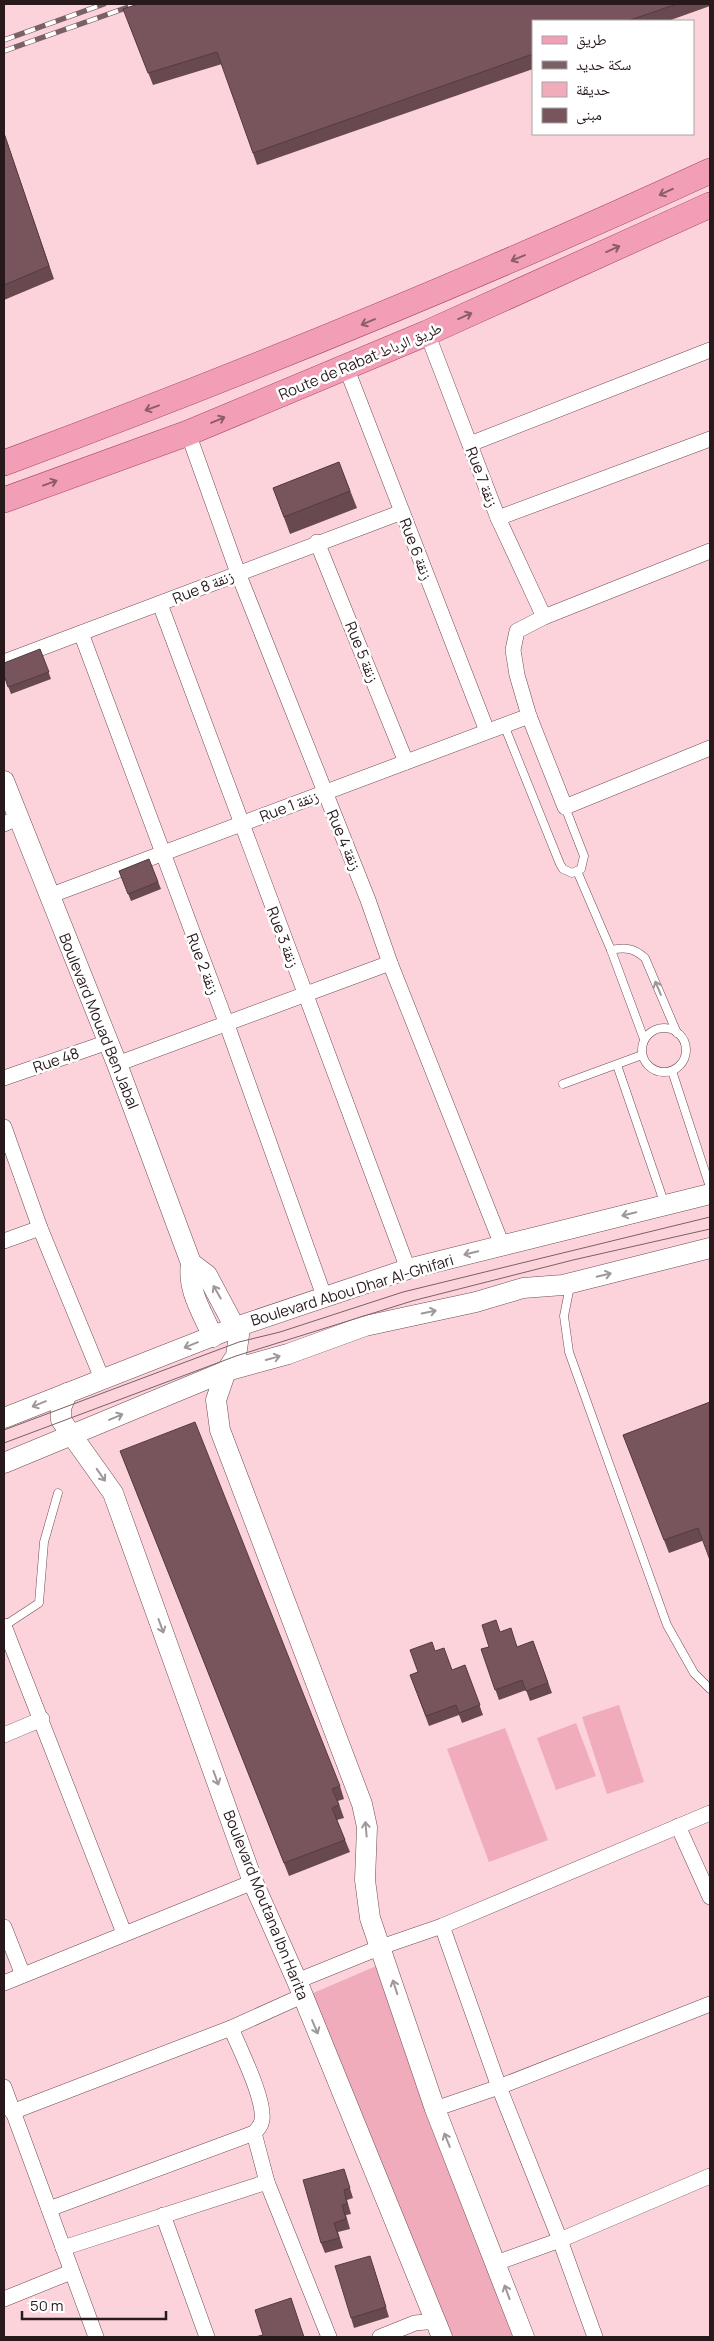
<svg xmlns="http://www.w3.org/2000/svg" width="714" height="2341" font-family="Manrope,'Noto Naskh Arabic',sans-serif">
	<rect width="100%" height="100%" fill="#fdd3db"/>
	<g fill="#f0acba">
		<path d="M619,1705L644,1782L607,1794L582,1717Z"/>
		<path d="M576,1723L596,1776L556,1790L537,1738Z"/>
		<path d="M505,1728L548,1840L489,1862L447,1749Z"/>
		<path d="M381,1964L523,2337H443L311,1994Z"/>
	</g>
	<g fill="none" stroke-linecap="round" stroke-linejoin="round">
		<g stroke="#6f4c53" stroke-width="9">
			<g id="service">
				<path d="M504,725L560,864L563,869L572,873L581,869L584,856L565,807"/>
				<path d="M577,871L611,950L644,1039"/>
				<path d="M611,950C625,947 634,948 645,958L677,1033"/>
				<circle cx="664" cy="1050" r="22"/>
				<path d="M617,1065L665,1205"/>
				<path d="M672,1071L710,1187"/>
				<path d="M563,1084L642,1055"/>
				<path d="M570,1286L564,1316L569,1352L667,1625L694,1673L710,1689"/>
				<path d="M4,1626L39,1603L44,1542L58,1493"/>
			</g>
		</g>
		<g stroke="#6f4c53" stroke-width="16">
			<g id="minor">
				<path d="M427,333L498,518L544,617"/>
				<path d="M346,367L487,731"/>
				<path d="M188,433L238,573L368,900L390,963L502,1245"/>
				<path d="M470,444L710,350"/>
				<path d="M498,518L710,439"/>
				<path d="M317,542L406,762"/>
				<path d="M710,551L544,617L517,631L513,650L517,675L529,716L565,807L710,748"/>
				<path d="M160,604L408,1269"/>
				<path d="M81,633L226,1022L324,1296"/>
				<path d="M4,662L402,512"/>
				<path d="M4,824L17,818"/>
				<path d="M49,896L529,716"/>
				<path d="M117,1064L390,963"/>
				<path d="M4,1078L108,1042"/>
				<path d="M4,1127L40,1228L103,1381"/>
				<path d="M4,1241L40,1228"/>
				<path d="M4,1626L124,1933"/>
				<path d="M4,1735L42,1719"/>
				<path d="M678,1826L710,1897"/>
				<path d="M442,1926L499,2087L560,2240L595,2337"/>
				<path d="M4,1927L23,1975"/>
				<path d="M297,1981L381,1947L442,1926L710,1813"/>
				<path d="M4,1983L253,1882"/>
				<path d="M231,2028C240,2050 265,2099 262,2120C261,2126 258,2129 254,2133L267,2182L329,2337"/>
				<path d="M4,2087L96,2337"/>
				<path d="M435,2109L499,2087L710,2004"/>
				<path d="M12,2112L231,2028L302,1996"/>
				<path d="M49,2209L254,2133"/>
				<path d="M163,2215L207,2337"/>
				<path d="M63,2248L267,2182"/>
				<path d="M496,2263L560,2240L710,2176"/>
				<path d="M4,2299L71,2272"/>
				<path d="M380,2337L415,2323L436,2321"/>
			</g>
		</g>
		<g stroke="#6f4c53" stroke-width="21">
			<g id="tertiary">
				<path d="M4,781L117,1064L191,1263C187,1290 202,1312 213,1337"/>
				<path d="M191,1263L207,1275L239,1335L236,1356L226,1371L216,1400L220,1430L362,1804L367,1827L365,1880L370,1918L435,2109L524,2337"/>
				<path d="M67,1393L61,1408V1420L113,1493L253,1882L297,1981L442,2337"/>
				<path d="M4,1418L236,1327L408,1269L710,1194"/>
				<path d="M4,1463L226,1371L288,1354L365,1326L476,1302L523,1288L563,1285L710,1248"/>
			</g>
		</g>
		<g stroke="#a54661" stroke-width="26">
			<g id="primary">
				<path d="M4,463C243,374 478,278 710,171"/>
				<path d="M4,500L188,433L427,333L710,205"/>
			</g>
		</g>
		<use href="#service" stroke="#fff" stroke-width="8"/>
		<use href="#minor" stroke="#fff" stroke-width="15"/>
		<use href="#tertiary" stroke="#fff" stroke-width="20"/>
		<use href="#primary" stroke="#f19eb6" stroke-width="25"/>
		<g stroke="#7a6166" stroke-width="1">
			<path d="M4,1430L239,1342L280,1332L403,1292L710,1217"/>
			<path d="M4,1443L236,1356L412,1301L573,1260L710,1229"/>
		</g>
		<g stroke="#7a6166" stroke-width="5.5">
			<g id="rail">
				<path d="M4,40L104,4"/>
				<path d="M4,51L137,4"/>
			</g>
		</g>
		<use href="#rail" stroke="#fff" stroke-width="4" stroke-dasharray="11" stroke-linecap="butt"/>
	</g>
	<g fill="#67494f">
		<path d="M138,4H710V6L668,21H533V69L257,165L222,64L153,85L128,22Z"/>
		<path d="M4,133L54,279L4,300Z"/>
		<path d="M339,462L357,508L290,534L273,488Z"/>
		<path d="M40,649L51,679L11,694L4,675Z"/>
		<path d="M149,859L161,889L131,901L119,871Z"/>
		<path d="M710,1402L702,1541L669,1553L623,1435Z"/>
		<path d="M120,1451L340,1786L344,1799L338,1801L344,1818L337,1820L350,1852L289,1876Z"/>
		<path d="M500,1632L517,1647L533,1641L552,1693L530,1701L526,1690L499,1700L481,1649L489,1647Z"/>
		<path d="M435,1651L452,1670L465,1665L483,1715L462,1723L459,1715L429,1726L410,1675L418,1672Z"/>
		<path d="M344,2169L353,2198L347,2200L351,2214L346,2215L350,2229L338,2232L343,2248L325,2253L321,2243Z"/>
		<path d="M373,2265L389,2317L354,2328L351,2318Z"/>
	</g>
	<g fill="#78555c" stroke="#543c40">
		<path d="M138,4H677L627,21H533V54L253,153L217,52L148,73L123,9Z"/>
		<path d="M4,133L49,266L4,285Z"/>
		<path d="M339,462L350,491L284,517L273,488Z"/>
		<path d="M40,649L49,672L8,687L4,675V663Z"/>
		<path d="M149,859L158,882L128,894L119,871Z"/>
		<path d="M710,1402V1560L698,1528L664,1540L623,1435Z"/>
		<path d="M195,1422L340,1786L332,1789L339,1805L332,1808L345,1840L284,1863L120,1451Z"/>
		<path d="M496,1620L500,1632L511,1628L517,1647L533,1641L548,1683L526,1691L522,1680L495,1690L481,1649L489,1647L482,1625Z"/>
		<path d="M432,1642L435,1651L444,1648L452,1670L465,1665L480,1705L459,1713L456,1705L426,1716L410,1675L418,1672L410,1650Z"/>
		<path d="M344,2169L350,2188L344,2190L347,2204L342,2205L346,2219L334,2223L339,2238L321,2243L303,2180Z"/>
		<path d="M370,2256L386,2307L351,2318L335,2266Z"/>
		<path d="M291,2298L304,2337H255L263,2335L255,2310Z"/>
	</g>
	<defs><path id="oneway-shaft" d="M-6 0H5M1.5-3L5.5 0L1.5 3" fill="none" stroke-width="1.6" stroke-linecap="round" stroke-linejoin="round" transform="scale(1.25)"/></defs>
	<g stroke="#8c5c6a">
		<use href="#oneway-shaft" transform="translate(666 192) rotate(155)"/>
		<use href="#oneway-shaft" transform="translate(613 249) rotate(-24)"/>
		<use href="#oneway-shaft" transform="translate(518 258) rotate(157)"/>
		<use href="#oneway-shaft" transform="translate(465 316) rotate(-24)"/>
		<use href="#oneway-shaft" transform="translate(368 322) rotate(157)"/>
		<use href="#oneway-shaft" transform="translate(152 408) rotate(160)"/>
		<use href="#oneway-shaft" transform="translate(218 420) rotate(-23)"/>
		<use href="#oneway-shaft" transform="translate(50 483) rotate(-20)"/>
	</g>
	<g stroke="#9e9899">
		<use href="#oneway-shaft" transform="translate(658 988) rotate(-113)"/>
		<use href="#oneway-shaft" transform="translate(629 1214) rotate(166)"/>
		<use href="#oneway-shaft" transform="translate(471 1253) rotate(166)"/>
		<use href="#oneway-shaft" transform="translate(604 1275) rotate(-13)"/>
		<use href="#oneway-shaft" transform="translate(217 1292) rotate(-120)"/>
		<use href="#oneway-shaft" transform="translate(429 1312) rotate(-12)"/>
		<use href="#oneway-shaft" transform="translate(191 1345) rotate(158)"/>
		<use href="#oneway-shaft" transform="translate(273 1358) rotate(-15)"/>
		<use href="#oneway-shaft" transform="translate(39 1404) rotate(158)"/>
		<use href="#oneway-shaft" transform="translate(116 1417) rotate(-23)"/>
		<use href="#oneway-shaft" transform="translate(101 1475) rotate(55)"/>
		<use href="#oneway-shaft" transform="translate(161 1626) rotate(70)"/>
		<use href="#oneway-shaft" transform="translate(216 1778) rotate(70)"/>
		<use href="#oneway-shaft" transform="translate(366 1829) rotate(-95)"/>
		<use href="#oneway-shaft" transform="translate(395 1987) rotate(-108)"/>
		<use href="#oneway-shaft" transform="translate(315 2027) rotate(67)"/>
		<use href="#oneway-shaft" transform="translate(447 2140) rotate(-112)"/>
		<use href="#oneway-shaft" transform="translate(507 2292) rotate(-110)"/>
	</g>
	<g text-anchor="middle" dominant-baseline="central" stroke-width="5" stroke-linejoin="round" paint-order="stroke">
		<g font-size="15" fill="#28191d" stroke="#fff">
			<text transform="translate(360 361) rotate(-23)">Route de Rabat طريق الرباط</text>
			<text transform="translate(482 477) rotate(69)">Rue 7 زنقة</text>
			<text transform="translate(416 549) rotate(69)">Rue 6 زنقة</text>
			<text transform="translate(203 587) rotate(-22)">Rue 8 زنقة</text>
			<text transform="translate(362 652) rotate(68)">Rue 5 زنقة</text>
			<text transform="translate(289 806) rotate(-21)">Rue 1 زنقة</text>
			<text transform="translate(344 840) rotate(67)">Rue 4 زنقة</text>
			<text transform="translate(283 937) rotate(69)">Rue 3 زنقة</text>
			<text transform="translate(203 964) rotate(69)">Rue 2 زنقة</text>
			<text transform="translate(99 1021) rotate(68)">Boulevard Mouad Ben Jabal</text>
			<text transform="translate(56 1060) rotate(-19)">Rue 48</text>
			<text transform="translate(352 1290) rotate(-17)">Boulevard Abou Dhar Al-Ghifari</text>
			<text transform="translate(266 1905) rotate(68)">Boulevard Moutana Ibn Harita</text>
		</g>
	</g>
	<rect width="714" height="2341" fill="none" stroke="#28191d" stroke-width="10"/>
	<rect x="532" y="20" width="162" height="115" fill="#ffffff" stroke="#a9a3a5"/>
	<rect x="542" y="36" width="25" height="8" fill="#f19eb6" stroke="#a9a3a5"/>
	<text x="576" y="45" font-size="15" fill="#28191d">طريق</text>
	<rect x="542" y="61" width="25" height="8" fill="#7a6166" stroke="#a9a3a5"/>
	<text x="576" y="70" font-size="15" fill="#28191d">سكة حديد</text>
	<rect x="542" y="82" width="25" height="15" fill="#f0acba" stroke="#a9a3a5"/>
	<text x="576" y="95" font-size="15" fill="#28191d">حديقة</text>
	<rect x="542" y="108" width="25" height="15" fill="#78555c" stroke="#a9a3a5"/>
	<text x="576" y="120" font-size="15" fill="#28191d">مبنى</text>
	<path d="M22 2311v8h144v-8" fill="none" stroke="#28191d" stroke-width="2.5"/>
	<text x="30" y="2311" font-size="15" fill="#28191d" stroke="#ffffff" stroke-width="4" paint-order="stroke">50 m</text>
</svg>
